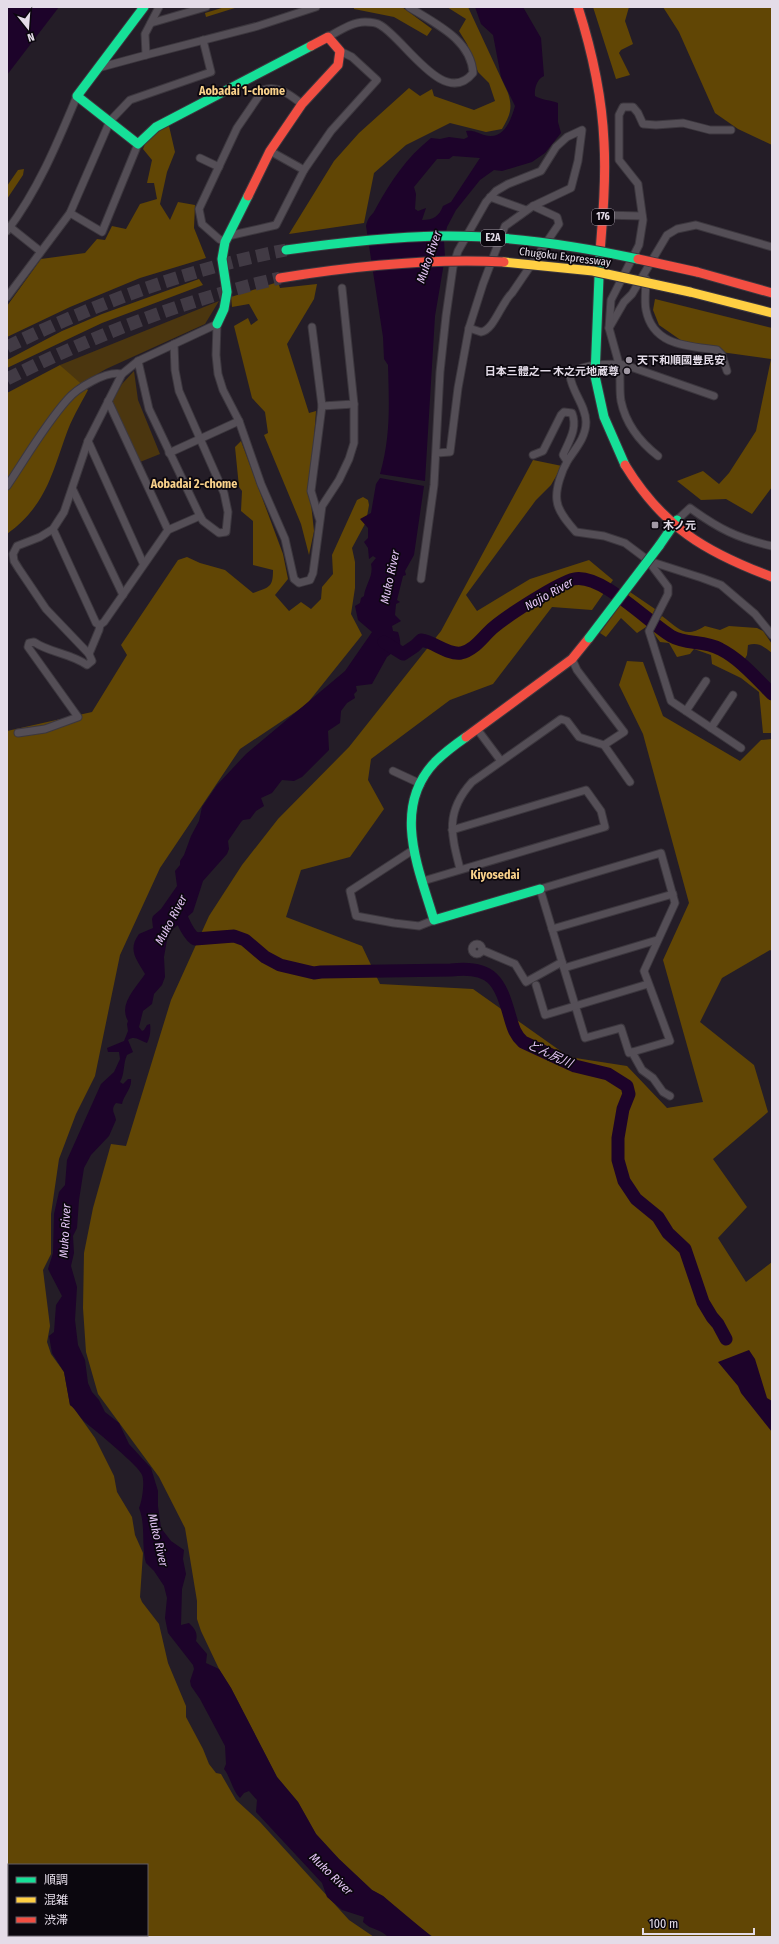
<svg xmlns="http://www.w3.org/2000/svg" width="779" height="1944" font-family="'Fira Sans Condensed','Noto Sans JP',sans-serif">
	<rect width="100%" height="100%" fill="#241d27"/>
	<g fill="#4b360f">
		<path d="M219,301L205,324L106,369L80,384L60,365Z"/>
		<path d="M134,371L138,400L160,454L140,462L112,402L122,384Z"/>
	</g>
	<g fill="#614605" fill-rule="evenodd">
		<path d="M225,7H238L206,17L205,13Z"/>
		<path d="M354,7H402L432,29L427,36L394,17L354,9Z"/>
		<path d="M447,7H468L508,93C513,108 510,116 502,129L486,132L450,123L406,145L374,173L364,223L289,234L334,161L359,133L409,88L420,96L432,89L434,96L474,110L495,101L489,83L478,72L467,44L459,31L466,19Z"/>
		<path d="M593,7H629L625,21L633,44L621,50L619,53L630,75L616,79Z"/>
		<path d="M663,7H772V145L738,129L715,113L679,32Z"/>
		<path d="M169,126L175,152L167,172L160,204L170,220L178,202L195,205L194,228L206,258L140,278L70,307L7,337V306L41,259L85,253L97,239L105,240L112,226L126,229L140,204L157,199L154,183H147L152,160L143,149L148,137Z"/>
		<path d="M24,169L23,175L7,199V186L18,170Z"/>
		<path d="M199,279L203,285L102,323L7,368V360L62,331L102,314Z"/>
		<path d="M278,282L280,288L317,284L314,299L287,344L309,413L316,411L310,494L314,531L309,555L301,524L264,435L268,433L265,412L252,398L234,326L248,318L251,325L258,320L249,304L232,307L231,297Z"/>
		<path d="M655,299L772,328V487L752,514L726,499L701,500L677,481L703,471L719,484L729,473L756,431L771,359L692,348L659,325L653,310Z"/>
		<path d="M60,365L88,390C80,405 71,420 66,435C51,477 45,506 7,534V393Z"/>
		<path d="M241,441L283,554L288,579L275,595L289,611L301,602L311,609L321,599L322,587L333,574L332,555L357,500L363,497L368,500L369,505L366,522L352,548L355,562V588L351,614L362,635L306,705L240,749L160,868L120,955L95,1076L76,1114L59,1159L51,1214V1254L43,1270L50,1326L47,1342L51,1354L64,1372L70,1405L73,1407L95,1438L114,1476L117,1492L132,1517L135,1535L143,1553L140,1597L142,1602L159,1624L168,1663L186,1706V1717L203,1749L209,1764L216,1773L221,1774L236,1800L260,1822L349,1920L374,1937H7V731L92,712L127,655L121,645L178,560L187,557L200,563L225,570L253,593C269,587 273,588 273,570L253,565V521L241,511L242,491L239,487L235,447ZM9,1865H147V1935H9Z"/>
		<path d="M533,460L562,466L551,485L536,500L466,595L477,611L530,579L589,560L613,580L592,610L552,607L493,684L450,700L371,759L368,780L384,809L350,857L301,870L286,917L362,946L380,984L473,989L569,1057L627,1066L667,1108L703,1102L663,960L689,903L643,734L619,685L627,661L643,662L663,716L740,761L761,740L772,739V951L770,950L722,978L700,1022L754,1065L768,1112L713,1159L747,1207L718,1238L746,1282L772,1262V1937H433L405,1916L383,1896L372,1890L339,1859L316,1834L298,1802L277,1777L231,1688L219,1669L201,1631L197,1619V1601L185,1528L159,1477L98,1394L86,1352L83,1308L84,1253L93,1208L111,1144L126,1146L171,1000L209,916L242,865L278,819L349,747L441,631Z"/>
		<path d="M630,592L655,609L646,627L637,633L621,618L606,637L600,633Z"/>
		<path d="M662,616C680,629 684,639 705,626L720,630L729,626L757,628L763,631L772,644V653C764,647 759,642 748,645L747,655L739,670L772,700V733H763L759,692L741,678L712,664L711,655L694,649L690,654L677,657L669,643L660,642L652,631Z"/>
	</g>
	<g fill="#1d032a" fill-rule="evenodd">
		<path d="M7,7H59L7,75Z"/>
		<path d="M475,7H523L541,38L544,76C537,79 534,89 535,96C541,100 551,100 558,103V122L561,133L545,153L532,162L502,171L494,170L480,180L456,210L447,227L444,241L445,257L435,316L425,481L380,474C391,436 389,403 388,365L384,359L383,337L366,226C369,214 372,217 376,208C391,181 406,158 431,138L440,139L449,137L464,139L468,137L466,131C474,130 477,133 484,135C504,141 511,120 515,106L501,77L493,35L481,24ZM453,156L480,158L451,202L443,206C439,216 434,220 422,220L426,208L418,211L415,209L416,194L414,187L437,159H449Z"/>
		<path d="M380,478L424,486L414,555L405,571L406,575L403,576L397,600L400,602L396,604L395,615L401,621L392,626L393,631L398,632C400,638 402,647 398,653H392L387,657L372,684L356,686L357,691L354,694L355,698L347,703L341,711L340,723L328,731L329,750L302,777L294,781L282,780L272,793L261,798L264,806L256,811L250,819L243,820L241,822L228,841L229,849L227,854L203,881L193,912L172,930L167,940L164,957L165,977L162,985L154,994L152,1004L143,1011L139,1027L142,1031L144,1030L147,1025L150,1024C151,1030 150,1038 147,1043C140,1041 135,1035 128,1040L133,1052L127,1055C123,1063 125,1074 120,1082L123,1084L128,1079H131C132,1089 124,1094 122,1104L116,1103C110,1110 115,1113 116,1120L109,1136L91,1155L84,1168L79,1200L77,1228L73,1236L74,1253L71,1266L77,1287L75,1320L78,1345L85,1360L88,1383L92,1392L99,1400L105,1412L119,1423L129,1444L151,1468L158,1491V1506L161,1528L171,1541L184,1550L183,1559L186,1574L182,1589L181,1625L189,1623C195,1629 198,1633 196,1641L207,1654L206,1663L219,1669L231,1688L277,1777L298,1802L316,1834L339,1859L372,1890L383,1896L432,1937H388C380,1928 372,1931 363,1922L364,1917L342,1910L327,1897L322,1883L256,1812L257,1800L249,1791L244,1793L240,1798C232,1790 231,1778 224,1769L226,1764L225,1746L200,1699L191,1686L190,1681L194,1669L193,1665L168,1633L165,1618L167,1598L164,1586L154,1571L146,1563C141,1546 146,1525 139,1508C142,1502 145,1482 142,1475C140,1467 95,1430 86,1423C80,1418 75,1408 70,1405L64,1372L52,1353L49,1336L54,1332L56,1305L62,1296L48,1269L53,1253L54,1214L59,1192L65,1185L67,1160L101,1084L114,1072L120,1059L119,1052H108L107,1048L124,1041L128,1031L127,1024L128,1021C118,1004 136,988 145,974C137,960 127,950 139,934L153,928L152,919L153,916L161,909L177,886L175,871L180,865V861L184,855L191,836L199,821L202,807L217,785L246,754L345,671L372,632L358,620L355,606L360,603L361,598L364,596C365,585 374,576 371,564L376,558L373,556L369,559L368,548L364,542L368,538V528L360,519L371,513L376,484Z"/>
		<path d="M749,1350L755,1359L767,1398L772,1401V1432L741,1393L738,1386L718,1362Z"/>
	</g>
	<g fill="none" stroke-linecap="round" stroke-linejoin="round">
		<g stroke="#1d032a" stroke-width="13">
			<path d="M384,642L403,654L415,646L421,640C435,642 447,655 461,653C475,650 483,636 494,627C507,616 559,582 574,579C601,573 648,622 671,636C686,645 704,640 720,649C740,659 756,678 772,694"/>
			<path d="M177,910C184,920 185,931 195,939L234,936L245,940L265,957L280,965L314,973L321,972L451,970C492,965 500,981 510,1017C513,1027 515,1035 523,1042L575,1066L608,1074L627,1086L629,1094L623,1109L618,1138V1160L624,1181L636,1199L658,1217L668,1233L685,1249L703,1302L712,1317L718,1324L726,1339"/>
		</g>
		<g stroke="#413a44" stroke-width="13" stroke-dasharray="13 6" stroke-linecap="butt">
			<path d="M7,347C97,303 188,269 286,250"/>
			<path d="M7,379C95,335 184,300 280,278"/>
		</g>
		<g stroke="#3c373e" stroke-width="9">
			<g id="street">
				<path d="M151,23L206,7"/>
				<path d="M328,37C339,31 352,22 365,22C369,22 377,23 380,25C404,38 444,109 473,73C471,39 434,23 409,7"/>
				<path d="M146,55L258,26L316,7"/>
				<path d="M98,68L146,55L145,34L159,7"/>
				<path d="M270,151L304,170"/>
				<path d="M200,158L219,167"/>
				<path d="M490,197L526,210"/>
				<path d="M70,213L102,232L138,144"/>
				<path d="M603,215L642,216"/>
				<path d="M10,227L40,251"/>
				<path d="M7,231C38,190 57,144 77,96"/>
				<path d="M228,236L276,225L304,170L331,131L377,80L352,57L340,51"/>
				<path d="M225,242L219,239L202,224L199,209L237,128L263,90C278,84 291,96 302,104"/>
				<path d="M772,247L696,225L677,229L667,235L632,294L624,302L609,328L619,364C603,365 581,363 570,376C572,392 586,406 586,422C586,437 576,448 568,460C562,470 555,489 557,501C558,512 569,524 576,532L604,536L625,543L649,561L702,578L721,585L755,614L772,635"/>
				<path d="M646,279C646,289 644,301 646,310C653,346 688,346 717,350L722,355L727,371"/>
				<path d="M7,297L70,213L110,121L130,100L211,72L203,40"/>
				<path d="M312,327L322,406L311,491L319,518"/>
				<path d="M469,328L481,332C494,330 501,303 512,293L559,224L557,217L533,206"/>
				<path d="M609,328L611,300L639,245L643,220L638,184L619,160V115L623,107H633L638,113L643,124L656,125L683,123L710,130H731"/>
				<path d="M174,344L175,370L179,391L224,493L228,512L226,532L219,533L203,521L200,516"/>
				<path d="M108,401L168,530"/>
				<path d="M322,406L354,404"/>
				<path d="M88,441L143,563"/>
				<path d="M169,453L239,421"/>
				<path d="M533,455L543,451L561,415L564,412L572,413C578,428 569,441 563,455L567,461"/>
				<path d="M658,456C640,442 626,425 621,401C619,390 621,377 619,364L628,366L714,396"/>
				<path d="M7,486C26,458 44,426 67,400C77,388 107,370 122,374"/>
				<path d="M73,490L123,595"/>
				<path d="M677,520L690,508C719,529 737,538 772,546"/>
				<path d="M53,529L96,623L100,625L104,622L168,530L200,516L149,409L138,361"/>
				<path d="M649,562L668,587V594L649,631L671,701L741,748"/>
				<path d="M421,579L434,485L440,372L446,316L453,267L458,251L486,202L496,191L508,184L541,171L556,147L567,137L582,130L578,161L571,188L533,206L505,226L483,284L469,328L458,388L450,452L437,453"/>
				<path d="M89,654L99,630L100,625"/>
				<path d="M686,711L706,681"/>
				<path d="M711,728L733,695"/>
				<path d="M477,729L501,761"/>
				<path d="M18,733L45,729L78,717L28,647L29,643L34,642C50,653 70,653 87,665L92,661L89,654L46,609L19,569L14,561L13,554L17,546L40,537L53,529L64,512L88,441L122,374L138,361L217,324L216,355L218,374L223,390L239,421L261,484L285,539L294,579L299,583L310,580L313,573L322,506L339,480L349,459L354,443V404L342,288"/>
				<path d="M604,745L630,782"/>
				<path d="M393,771L421,784"/>
				<path d="M413,850L350,891L356,916L394,923L419,926L434,920"/>
				<path d="M661,853L675,903L644,971L670,1041L629,1053L621,1028L585,1038L540,889Z"/>
				<path d="M460,869C451,834 445,812 472,782L561,719L567,721L579,737L604,745L624,732L577,670L572,659"/>
				<path d="M423,881L605,827L601,811L586,790L452,830"/>
				<path d="M552,929L673,894"/>
				<circle cx="477" cy="949" r="5"/>
				<path d="M482,950L515,964L526,982L562,962"/>
				<path d="M564,968L657,940"/>
				<path d="M536,985L545,1015L648,984"/>
				<path d="M632,1052L642,1070L653,1078L663,1092L670,1096"/>
			</g>
		</g>
		<g stroke="#3c373e" stroke-width="11">
			<g id="fast">
				<path d="M144,7L77,96L138,144L156,127L311,46"/>
				<path d="M600,252L595,376L604,417L625,465"/>
				<path d="M217,324L224,309L227,292L222,259L225,242L248,196"/>
				<path d="M659,546L677,520"/>
				<path d="M466,737C456,744 444,753 435,762C391,808 419,869 434,920L540,889"/>
			</g>
		</g>
		<g stroke="#3c373e" stroke-width="11">
			<path id="slow" d="M690,292L772,313"/>
		</g>
		<g stroke="#3c373e" stroke-width="11">
			<g id="jam">
				<path d="M578,7C592,51 602,96 604,142C606,178 603,215 600,252"/>
				<path d="M248,196L270,151L302,104L338,65L340,51L328,37L311,46"/>
				<path d="M697,272L772,293"/>
				<path d="M625,465C663,527 705,552 772,577"/>
				<path d="M466,737L572,659L589,638"/>
			</g>
		</g>
		<use href="#street" stroke="#544e56" stroke-width="7"/>
		<use href="#fast" stroke="#16e098" stroke-width="9"/>
		<use href="#slow" stroke="#ffcf43" stroke-width="9"/>
		<use href="#jam" stroke="#f24e42" stroke-width="9"/>
		<g stroke="#3c373e" stroke-width="11" stroke-linecap="butt">
			<g id="fast-bridge">
				<path d="M286,250C337,243 388,237 440,236C506,235 573,245 638,259"/>
				<path d="M589,638L659,546"/>
			</g>
		</g>
		<g stroke="#3c373e" stroke-width="11" stroke-linecap="butt">
			<path id="slow-bridge" d="M504,262L593,271L690,292"/>
		</g>
		<g stroke="#3c373e" stroke-width="11" stroke-linecap="butt">
			<g id="jam-bridge">
				<path d="M638,259L697,272"/>
				<path d="M280,278C354,266 429,258 504,262"/>
			</g>
		</g>
		<use href="#fast-bridge" stroke="#16e098" stroke-width="9"/>
		<use href="#slow-bridge" stroke="#ffcf43" stroke-width="9"/>
		<use href="#jam-bridge" stroke="#f24e42" stroke-width="9"/>
	</g>
	<g fill="#a199a4" stroke="#0b070e" stroke-width="1.5">
		<circle cx="629" cy="360" r="4"/>
		<circle cx="627" cy="371" r="4"/>
		<rect x="651" y="521" width="8" height="8" rx="2"/>
	</g>
	<g text-anchor="middle" dominant-baseline="central" stroke-width="3.5" stroke-linejoin="round" paint-order="stroke">
		<g fill="#0b070e" stroke="#a39ca7" stroke-width="1">
			<rect x="592" y="209" width="22" height="16" rx="3"/>
			<rect x="481" y="230" width="24" height="16" rx="3"/>
		</g>
		<g font-size="10" font-weight="bold" fill="#e4dce8">
			<text x="603" y="217">176</text>
			<text x="493" y="238">E2A</text>
		</g>
		<g font-size="11" fill="#e4dce8" stroke="#0b070e">
			<text transform="translate(565 257) rotate(7)">Chugoku Expressway</text>
		</g>
		<g font-size="11" font-weight="bold" fill="#e4dce8" stroke="#0b070e" text-anchor="start">
			<text x="637" y="360">天下和順國豊民安</text>
			<text x="619" y="371" text-anchor="end">日本三體之一 木之元地蔵尊</text>
			<text x="663" y="525">木ノ元</text>
		</g>
		<g font-size="12" font-weight="bold" fill="#f9d18a" stroke="#0b070e">
			<text x="242" y="91">Aobadai 1-chome</text>
			<text x="194" y="484">Aobadai 2-chome</text>
			<text x="495" y="875">Kiyosedai</text>
		</g>
		<g font-size="12" font-style="italic" fill="#e4c5f5" stroke="#0b070e">
			<text transform="translate(429 257) rotate(-71)">Muko River</text>
			<text transform="translate(390 577) rotate(-78)">Muko River</text>
			<text transform="translate(549 594) rotate(-29)">Najio River</text>
			<text transform="translate(171 920) rotate(-62)">Muko River</text>
			<text transform="translate(550 1054) rotate(25)">どん尻川</text>
			<text transform="translate(65 1231) rotate(-87)">Muko River</text>
			<text transform="translate(158 1540) rotate(77)">Muko River</text>
			<text transform="translate(331 1874) rotate(44)">Muko River</text>
		</g>
	</g>
	<rect width="779" height="1944" fill="none" stroke="#e4dce8" stroke-width="16"/>
	<rect x="8" y="1864" width="140" height="72" fill="#0b070e" stroke="#625c65"/>
	<rect x="16" y="1877" width="20" height="6" fill="#16e098" stroke="#625c65"/>
	<text x="44" y="1884" font-size="12" fill="#e4dce8">順調</text>
	<rect x="16" y="1897" width="20" height="6" fill="#ffcf43" stroke="#625c65"/>
	<text x="44" y="1904" font-size="12" fill="#e4dce8">混雑</text>
	<rect x="16" y="1917" width="20" height="6" fill="#f24e42" stroke="#625c65"/>
	<text x="44" y="1924" font-size="12" fill="#e4dce8">渋滞</text>
	<g transform="translate(28 28) rotate(163)" stroke="#0b070e" stroke-width="3" paint-order="stroke">
	<path d="M0-3L7 15L0 10L-7 15Z" fill="#e4dce8"/>
	<text y="-6" font-size="11" font-weight="bold" text-anchor="middle" fill="#e4dce8">N</text>
	</g>
	<path d="M643 1928v6h111v-6" fill="none" stroke="#e4dce8" stroke-width="2"/>
	<text x="649" y="1928" font-size="12" fill="#e4dce8" stroke="#0b070e" stroke-width="3" paint-order="stroke">100 m</text>
</svg>
